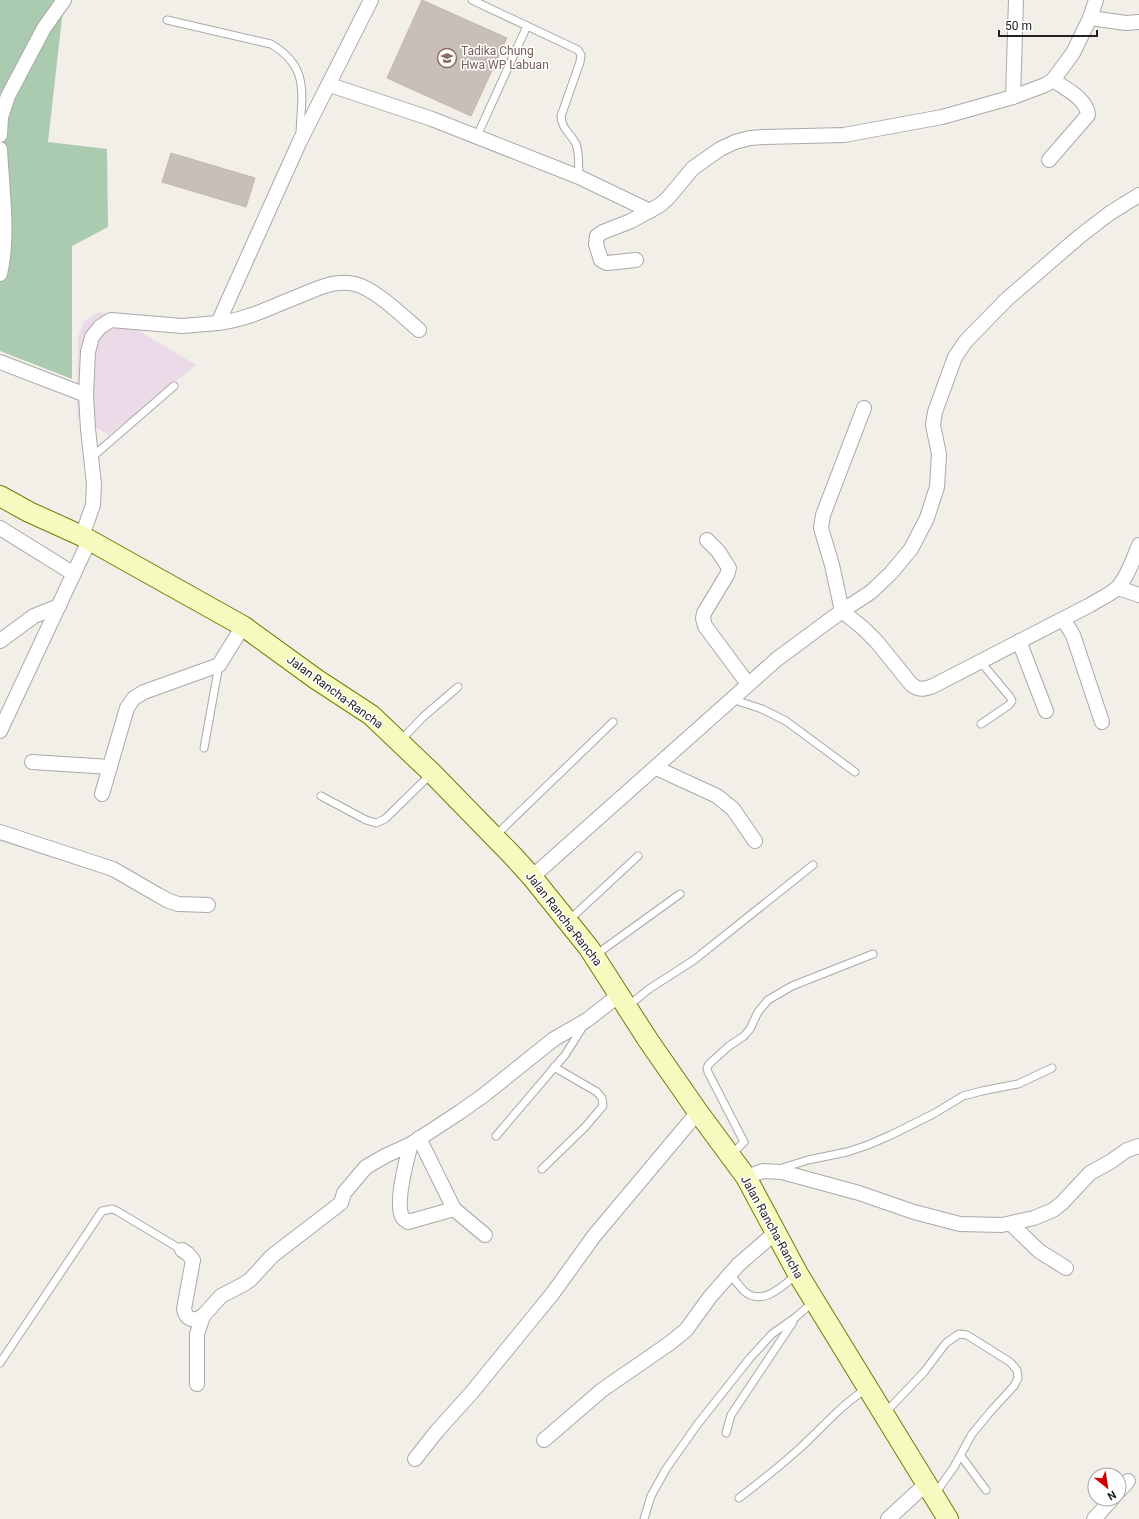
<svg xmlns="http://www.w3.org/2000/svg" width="1139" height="1519" viewBox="0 0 1139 1519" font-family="Roboto,sans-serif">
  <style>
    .industrial { fill: #ebdbe8 }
    .cemetery { fill: #aacbaf }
    .building { fill: #c7bfb8; stroke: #c4b6ab }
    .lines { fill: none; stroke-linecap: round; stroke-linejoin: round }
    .service-casing { stroke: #a9a9a9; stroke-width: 9 }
    .minor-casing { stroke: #a9a9a9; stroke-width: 16 }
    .secondary-casing { stroke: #707d05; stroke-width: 22 }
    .service { stroke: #fff; stroke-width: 7 }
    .minor { stroke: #fff; stroke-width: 14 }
    .secondary { stroke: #f7fabf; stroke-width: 20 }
    .labels { text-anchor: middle; stroke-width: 3; stroke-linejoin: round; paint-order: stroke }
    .education-label { font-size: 12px; fill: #785e54; stroke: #fff; text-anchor: start }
    .street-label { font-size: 12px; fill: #222; stroke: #fff }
  </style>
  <rect width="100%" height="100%" fill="#f2efe9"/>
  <polygon class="industrial" points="99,312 113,315 196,365 109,435 77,417 78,337 84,322"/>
  <polygon class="cemetery" points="0,0 64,0 48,142 107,149 108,227 72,246 72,379 0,351"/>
  <g class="building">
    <polygon points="422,0 507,38 471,116 387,78"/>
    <polygon points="171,153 255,178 246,207 162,182"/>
  </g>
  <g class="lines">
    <defs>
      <g id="service">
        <path d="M472 0 578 50 581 55 580 62 561 116C562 130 570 132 576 144 580 154 578 166 579 177"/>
        <path d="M167 20 271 44C311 68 301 95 300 135"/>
        <polyline points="477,136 527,26"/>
        <polyline points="91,458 174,386"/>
        <polyline points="980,661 1010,697 1012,701 1009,705 981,724"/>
        <polyline points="732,699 762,709 786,721 855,772"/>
        <polyline points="400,741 423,717 458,687"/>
        <polyline points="204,748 219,665"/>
        <polyline points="321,796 366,820 376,823 385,819 431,774"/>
        <polyline points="495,836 613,722"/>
        <polyline points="568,921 638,856"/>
        <polyline points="594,956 680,894"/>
        <polyline points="627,1007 649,989 694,960 813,865"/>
        <polyline points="496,1136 565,1055 584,1025"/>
        <polyline points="731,1155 744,1142 708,1072 707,1068 709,1064 729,1046 744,1036 750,1029 758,1012 768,1000 792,986 873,954"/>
        <polyline points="542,1169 585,1127 603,1106 602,1098 597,1092 554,1067"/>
        <polyline points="779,1169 808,1160 847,1152 868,1145 891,1135 935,1113 963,1096 982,1091 1018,1084 1052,1068"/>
        <path d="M730 1274C735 1280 739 1286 744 1291 762 1307 783 1286 796 1275"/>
        <polyline points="0,1363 102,1211 112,1209 117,1211 182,1250"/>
        <polyline points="885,1413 924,1372 946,1343 959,1334 967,1335 1010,1362 1017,1370 1018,1378 1014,1386 991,1411 972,1434 954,1467 935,1494"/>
        <polyline points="726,1433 731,1415 793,1322"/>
        <polyline points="961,1456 986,1490"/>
        <path d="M739 1498C760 1482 780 1466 799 1449 821 1429 841 1405 866 1389"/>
        <polyline points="644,1519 651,1496 666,1469 697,1425 750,1358 772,1334 796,1317 813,1302"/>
      </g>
      <g id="minor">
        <polyline points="1090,18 1126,23 1139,22"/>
        <polyline points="330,85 432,119 579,177 650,211"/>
        <polyline points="1013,97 1016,0"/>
        <polyline points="0,135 1,117 8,96 44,28 64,0"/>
        <path d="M0 149C2 188 9 237 0 274"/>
        <path d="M1049 160 1088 115C1087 99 1066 89 1053 80"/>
        <polyline points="636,260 607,263 601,260 596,244 597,236 603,232 631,221 660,205 668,198 693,168 720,149 735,142 750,138 764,137 844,135 942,117 1013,97 1045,85 1053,80 1073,53 1090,18 1096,0"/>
        <path d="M218 323C247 320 273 306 299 296 317 289 335 279 355 284 377 290 401 315 419 330"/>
        <polyline points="0,362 86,395"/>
        <polyline points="864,408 823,515 821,528 832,565 842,611 871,592 891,573 911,549 927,518 937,487 939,454 933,425 935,412 955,357 966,341 1007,299 1080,236 1110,213 1139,195"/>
        <polyline points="0,528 74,574"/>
        <polyline points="82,536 93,505 94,484 88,429 86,395 88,352 92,337 100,327 111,320 182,326 218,323 299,143 371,0"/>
        <polyline points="707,540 718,551 729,568 727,575 704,613 703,618 705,626 748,684"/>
        <polyline points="1118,588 1139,595"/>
        <polyline points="1063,619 1073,635 1102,722"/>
        <polyline points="0,641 34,616 59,606"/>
        <polyline points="1019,641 1046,711"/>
        <polyline points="0,731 89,541"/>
        <polyline points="32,762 110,767"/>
        <polyline points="656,768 717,796 733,809 755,841"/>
        <polyline points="102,794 127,708 134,698 144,692 219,665 243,626"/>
        <polyline points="0,832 113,869 158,895 169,901 178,904 208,905"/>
        <path d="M532 877 777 659 842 611 863 628 877 642 911 684C919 691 924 689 933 686L1090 605C1099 599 1110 595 1117 588 1127 579 1134 557 1139 545"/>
        <polyline points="419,1138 454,1209 485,1235"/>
        <path d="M411 1144C407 1158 394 1206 403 1218 403 1219 407 1221 408 1222L454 1209"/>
        <polyline points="746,1177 763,1171 782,1172 859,1193 914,1212 960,1224 1002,1225 1034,1218 1053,1210 1062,1203 1090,1173 1110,1162 1127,1150 1139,1146"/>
        <polyline points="1011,1224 1039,1251 1066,1268"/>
        <path d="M182 1250 188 1254 193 1260 184 1309C186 1320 194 1322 203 1316"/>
        <polyline points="197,1384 197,1334 203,1316 221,1296 244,1284 251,1279 272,1256 341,1203 344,1193 366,1167 385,1156 411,1144 460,1112 484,1095 554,1039 587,1020 619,995"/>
        <polyline points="544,1440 602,1390 670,1343 686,1330 710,1297 738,1265 776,1232"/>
        <polyline points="415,1459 437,1431 473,1391 553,1293 594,1236 698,1112"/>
        <polyline points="1119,1491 1128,1481"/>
        <polyline points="888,1519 926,1484"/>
        <polyline points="1094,1519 1112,1499"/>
      </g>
      <polyline id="secondary" points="0,496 29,512 82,536 243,626 316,679 371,715 432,773 512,855 532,877 589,948 648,1040 698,1112 746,1177 798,1274 948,1519"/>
    </defs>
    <use href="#service" class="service-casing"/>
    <use href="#minor" class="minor-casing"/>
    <use href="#secondary" class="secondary-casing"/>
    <use href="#service" class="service"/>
    <use href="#minor" class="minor"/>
    <use href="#secondary" class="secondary"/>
  </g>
  <defs>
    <symbol id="school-ring" viewBox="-11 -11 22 22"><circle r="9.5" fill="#fff" stroke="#8d6e63" stroke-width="1.5"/><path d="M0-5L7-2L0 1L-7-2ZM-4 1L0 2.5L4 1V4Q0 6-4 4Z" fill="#8d6e63"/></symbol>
  </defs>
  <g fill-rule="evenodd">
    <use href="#school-ring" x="436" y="47" width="22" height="22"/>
  </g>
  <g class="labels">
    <g class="education-label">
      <text x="461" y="55">Tadika Chung<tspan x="461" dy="14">Hwa WP Labuan</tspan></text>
    </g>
    <g class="street-label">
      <text transform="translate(335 692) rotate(36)" y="4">Jalan Rancha-Rancha</text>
      <text transform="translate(564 919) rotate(52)" y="4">Jalan Rancha-Rancha</text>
      <text transform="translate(772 1227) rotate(61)" y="4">Jalan Rancha-Rancha</text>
    </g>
  </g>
  <g transform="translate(1107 1487) rotate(150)"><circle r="19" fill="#ffffff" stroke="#a7a7a7"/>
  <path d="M0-3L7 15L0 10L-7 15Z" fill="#d40000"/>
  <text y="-6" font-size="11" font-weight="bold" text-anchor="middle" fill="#222222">N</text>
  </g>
  <path d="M999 30v6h98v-6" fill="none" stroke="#222222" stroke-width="2"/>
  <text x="1005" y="30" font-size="12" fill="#222222" stroke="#ffffff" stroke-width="3" paint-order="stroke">50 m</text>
</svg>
